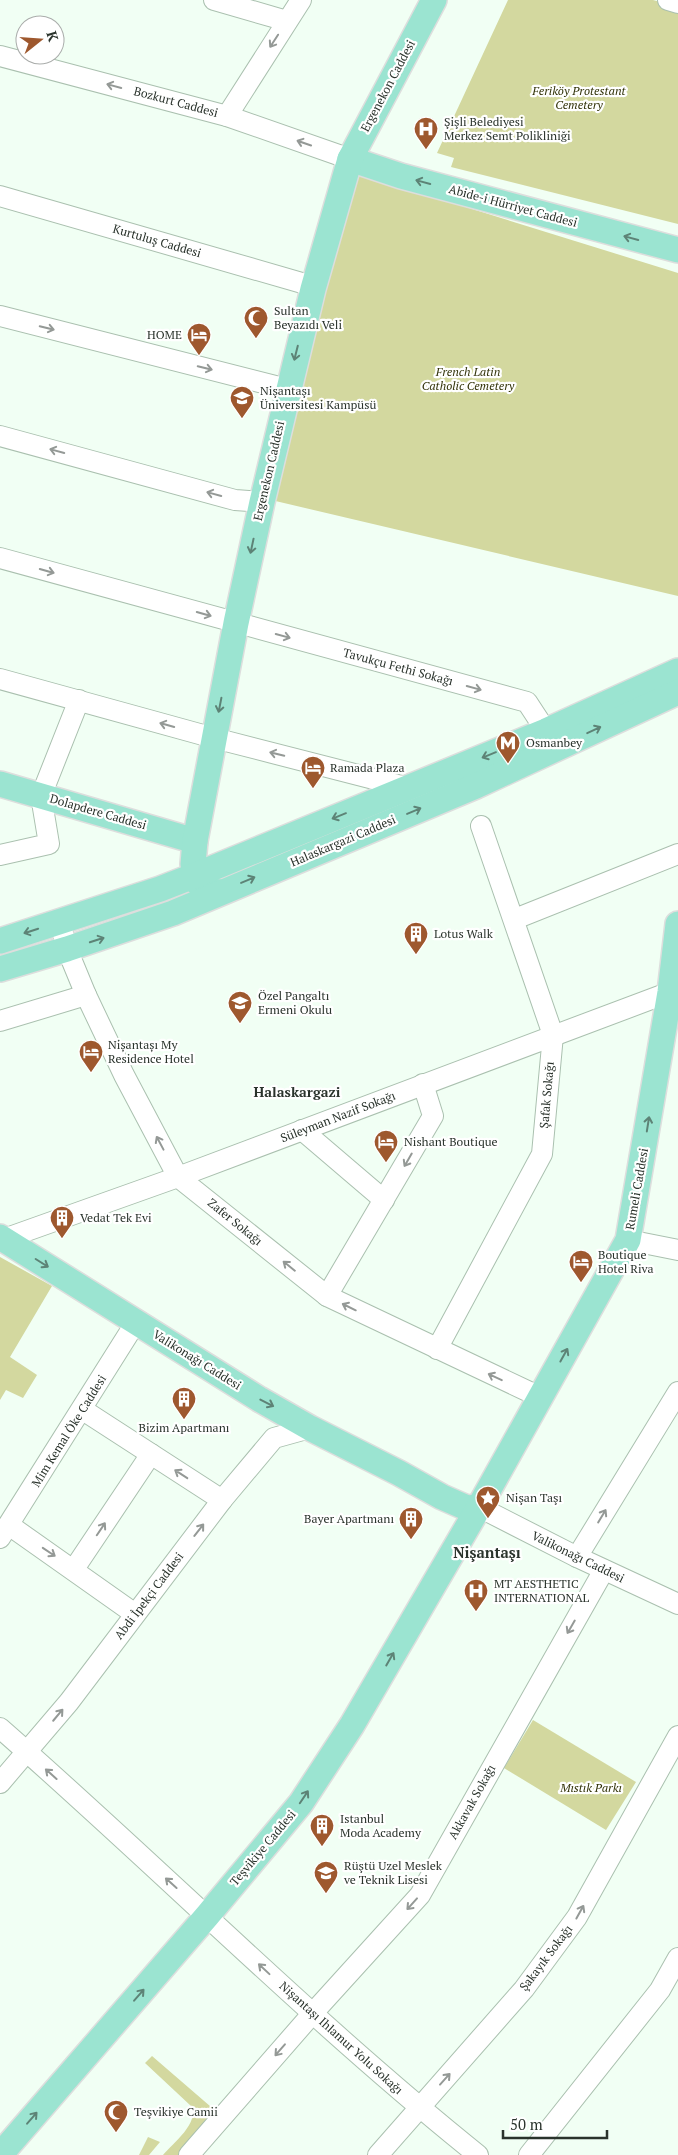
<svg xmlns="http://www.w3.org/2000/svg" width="678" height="2155" viewBox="0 0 678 2155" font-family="'PT Serif',serif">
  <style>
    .green { fill: #d3d89f }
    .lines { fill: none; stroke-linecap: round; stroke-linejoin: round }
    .minor-casing { stroke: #aac0af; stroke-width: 22 }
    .major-casing { stroke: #dddedd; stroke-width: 28 }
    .minor { stroke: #fff; stroke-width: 20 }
    .major { stroke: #9be4d1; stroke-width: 25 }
    .oneway { stroke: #949996 }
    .oneway2 { stroke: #5d8376 }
    .labels { text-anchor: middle; stroke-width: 4.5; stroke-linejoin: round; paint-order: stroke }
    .street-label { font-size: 12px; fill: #2a332c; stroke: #fff }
    .park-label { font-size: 12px; font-style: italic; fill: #33340a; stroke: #fff }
    .poi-label { font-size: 12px; fill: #2a332c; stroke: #fff; text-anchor: start }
    .neighbourhood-label { font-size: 14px; font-weight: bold; fill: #2a332c; stroke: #fff }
    .quarter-label { font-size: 15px; font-weight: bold; fill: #2a332c; stroke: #fff }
  </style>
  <rect width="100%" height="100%" fill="#f1fff4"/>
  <g class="green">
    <polygon points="508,0 653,0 678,7 678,224 451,167 454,158 437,153"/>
    <polygon points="350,171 678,273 678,596 267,499"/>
    <polygon points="0,1257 52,1286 10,1357 37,1375 23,1398 6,1390 0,1400"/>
    <polygon points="533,1720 636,1782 606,1830 504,1768"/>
    <path d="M152 2056 218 2113 180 2155H163C173 2143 200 2123 191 2106L145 2063Z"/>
    <polygon points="148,2137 160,2142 149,2155 139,2155"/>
  </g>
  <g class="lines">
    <defs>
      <g id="minor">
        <polyline points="214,0 287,21"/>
        <polyline points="668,0 678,3"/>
        <polyline points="0,56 227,116 350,159"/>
        <polyline points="227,116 301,0"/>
        <polyline points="0,196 302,283 313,289"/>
        <polyline points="0,316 287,389"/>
        <polyline points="0,436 235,500 262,502"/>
        <polyline points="0,558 527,702 546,731"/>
        <polyline points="0,679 214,738 409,788"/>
        <polyline points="0,855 49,844 41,796 79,700"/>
        <polyline points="515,919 678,854"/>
        <polyline points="60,922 67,949 86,995 124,1075 178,1177 327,1296 540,1397"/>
        <polyline points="0,1021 86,995"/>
        <polyline points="302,1130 384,1200"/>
        <polyline points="4,1239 178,1177 670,992"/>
        <polyline points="628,1240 678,1250"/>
        <polyline points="327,1296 433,1116 423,1084"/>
        <polyline points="437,1349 542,1154 553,1035 481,826"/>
        <polyline points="83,1410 222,1500"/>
        <polyline points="479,1507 577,1557 678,1604"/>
        <polyline points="9,1525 135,1614"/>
        <polyline points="0,1538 136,1322"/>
        <polyline points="577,1557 678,1392"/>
        <polyline points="74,1569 151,1454"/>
        <path d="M0 1728C161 1869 311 2021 478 2155"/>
        <polyline points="0,1783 69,1702 222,1500 274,1438 310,1428"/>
        <polyline points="189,2155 312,2014 420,1895 604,1570"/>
        <polyline points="378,2155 524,1989 577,1917 678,1736"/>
        <polyline points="529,2155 660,1990 678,1958"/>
      </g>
      <g id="major">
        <polyline points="350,159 401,176 678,250"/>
        <polyline points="0,784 195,841"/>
        <polyline points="220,892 211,891 198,883 193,864 195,841 236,623 262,502 313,289 350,159 434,0"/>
        <polyline points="0,941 160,889 196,875 546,731 678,671"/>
        <polyline points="0,969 67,949 173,913 476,786 678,692"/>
        <polyline points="0,1237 259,1399 310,1428 399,1473 442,1497 467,1508 479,1507"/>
        <polyline points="0,2155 207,1916 301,1803 352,1725 479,1507 628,1240 670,992 678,924"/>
      </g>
    </defs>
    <use href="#minor" class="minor-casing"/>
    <use href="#major" class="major-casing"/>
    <use href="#minor" class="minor"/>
    <use href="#major" class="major"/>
  </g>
  <defs><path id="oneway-shaft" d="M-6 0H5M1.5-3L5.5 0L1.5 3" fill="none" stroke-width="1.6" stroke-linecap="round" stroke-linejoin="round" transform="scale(1.25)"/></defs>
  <g class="oneway">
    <use href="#oneway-shaft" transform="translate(274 41) rotate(123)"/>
    <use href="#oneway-shaft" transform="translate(114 86) rotate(-165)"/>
    <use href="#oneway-shaft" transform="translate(304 143) rotate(-161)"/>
    <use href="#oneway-shaft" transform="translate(47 328) rotate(14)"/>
    <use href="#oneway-shaft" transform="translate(205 368) rotate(14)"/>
    <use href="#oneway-shaft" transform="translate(57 451) rotate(-165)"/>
    <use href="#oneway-shaft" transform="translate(214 494) rotate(-165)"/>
    <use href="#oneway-shaft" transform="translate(47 571) rotate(16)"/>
    <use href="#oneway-shaft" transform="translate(204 614) rotate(16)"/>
    <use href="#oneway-shaft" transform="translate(283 636) rotate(15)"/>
    <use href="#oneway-shaft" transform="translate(474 688) rotate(15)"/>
    <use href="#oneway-shaft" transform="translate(167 725) rotate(-164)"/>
    <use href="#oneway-shaft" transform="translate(277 754) rotate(-166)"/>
    <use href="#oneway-shaft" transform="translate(160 1143) rotate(-118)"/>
    <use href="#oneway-shaft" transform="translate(408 1160) rotate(120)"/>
    <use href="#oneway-shaft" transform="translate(289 1266) rotate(-141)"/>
    <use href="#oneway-shaft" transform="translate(349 1307) rotate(-154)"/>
    <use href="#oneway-shaft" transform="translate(495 1377) rotate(-155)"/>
    <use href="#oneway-shaft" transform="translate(181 1474) rotate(-147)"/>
    <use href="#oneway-shaft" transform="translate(602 1516) rotate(-59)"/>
    <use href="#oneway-shaft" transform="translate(101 1529) rotate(-56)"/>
    <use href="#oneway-shaft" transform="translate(199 1530) rotate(-52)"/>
    <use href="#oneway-shaft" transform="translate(49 1552) rotate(34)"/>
    <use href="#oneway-shaft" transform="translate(571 1627) rotate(120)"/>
    <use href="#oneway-shaft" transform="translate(58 1715) rotate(-50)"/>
    <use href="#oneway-shaft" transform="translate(51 1774) rotate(-138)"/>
    <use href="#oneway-shaft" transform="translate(171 1883) rotate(-138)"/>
    <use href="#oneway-shaft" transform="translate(412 1904) rotate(132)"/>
    <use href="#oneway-shaft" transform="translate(580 1912) rotate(-61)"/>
    <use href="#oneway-shaft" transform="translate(264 1969) rotate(-137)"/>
    <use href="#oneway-shaft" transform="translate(280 2050) rotate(131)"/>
    <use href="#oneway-shaft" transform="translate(445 2079) rotate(-48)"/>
  </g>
  <g class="oneway2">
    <use href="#oneway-shaft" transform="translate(423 182) rotate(-165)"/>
    <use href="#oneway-shaft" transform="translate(631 238) rotate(-165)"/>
    <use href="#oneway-shaft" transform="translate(296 353) rotate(104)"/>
    <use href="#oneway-shaft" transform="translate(252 546) rotate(102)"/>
    <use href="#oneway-shaft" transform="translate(220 705) rotate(101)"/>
    <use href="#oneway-shaft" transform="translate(594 730) rotate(-25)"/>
    <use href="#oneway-shaft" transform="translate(489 755) rotate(158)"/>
    <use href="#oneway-shaft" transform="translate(414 811) rotate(-23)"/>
    <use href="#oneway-shaft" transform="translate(339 816) rotate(158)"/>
    <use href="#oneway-shaft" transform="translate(248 880) rotate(-23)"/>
    <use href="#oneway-shaft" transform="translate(31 931) rotate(162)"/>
    <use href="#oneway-shaft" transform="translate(97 940) rotate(-18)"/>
    <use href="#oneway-shaft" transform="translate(648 1124) rotate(-81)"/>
    <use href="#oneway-shaft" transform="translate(42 1263) rotate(32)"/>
    <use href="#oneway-shaft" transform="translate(564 1355) rotate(-61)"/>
    <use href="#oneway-shaft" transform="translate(267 1403) rotate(27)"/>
    <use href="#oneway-shaft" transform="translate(390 1659) rotate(-60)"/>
    <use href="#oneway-shaft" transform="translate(304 1797) rotate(-56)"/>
    <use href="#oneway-shaft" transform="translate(139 1995) rotate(-49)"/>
    <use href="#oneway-shaft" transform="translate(32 2118) rotate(-49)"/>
  </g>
  <defs>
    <symbol id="hospital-pin" viewBox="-11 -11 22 30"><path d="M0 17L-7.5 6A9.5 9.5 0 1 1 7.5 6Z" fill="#9e582e" stroke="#fff"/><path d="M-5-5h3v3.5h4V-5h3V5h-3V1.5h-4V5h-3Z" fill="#fff"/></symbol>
    <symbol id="mosque-pin" viewBox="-11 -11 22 30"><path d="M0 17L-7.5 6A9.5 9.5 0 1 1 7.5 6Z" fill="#9e582e" stroke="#fff"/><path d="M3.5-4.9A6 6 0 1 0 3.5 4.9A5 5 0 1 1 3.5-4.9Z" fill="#fff"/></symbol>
    <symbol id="hotel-pin" viewBox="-11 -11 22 30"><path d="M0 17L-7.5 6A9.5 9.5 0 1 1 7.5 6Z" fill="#9e582e" stroke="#fff"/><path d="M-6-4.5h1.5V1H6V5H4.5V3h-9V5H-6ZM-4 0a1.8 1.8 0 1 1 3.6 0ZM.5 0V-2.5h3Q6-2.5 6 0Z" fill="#fff"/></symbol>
    <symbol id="university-pin" viewBox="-11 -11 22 30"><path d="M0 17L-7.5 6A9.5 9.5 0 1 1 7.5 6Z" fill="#9e582e" stroke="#fff"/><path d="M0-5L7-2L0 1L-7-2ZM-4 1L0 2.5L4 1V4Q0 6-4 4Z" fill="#fff"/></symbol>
    <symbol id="metro-pin" viewBox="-11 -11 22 30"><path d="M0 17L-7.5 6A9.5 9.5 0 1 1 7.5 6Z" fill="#9e582e" stroke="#fff"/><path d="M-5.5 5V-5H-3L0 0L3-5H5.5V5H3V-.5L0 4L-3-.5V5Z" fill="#fff"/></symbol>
    <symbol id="building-pin" viewBox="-11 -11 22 30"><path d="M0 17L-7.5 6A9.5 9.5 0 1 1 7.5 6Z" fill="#9e582e" stroke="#fff"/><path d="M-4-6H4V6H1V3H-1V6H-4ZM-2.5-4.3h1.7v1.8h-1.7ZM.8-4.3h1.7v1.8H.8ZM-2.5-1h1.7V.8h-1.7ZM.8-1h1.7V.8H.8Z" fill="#fff"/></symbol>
    <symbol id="school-pin" viewBox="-11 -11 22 30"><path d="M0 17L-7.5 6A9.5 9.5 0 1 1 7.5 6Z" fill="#9e582e" stroke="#fff"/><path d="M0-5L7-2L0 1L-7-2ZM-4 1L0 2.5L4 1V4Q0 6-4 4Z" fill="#fff"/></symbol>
    <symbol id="sight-pin" viewBox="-11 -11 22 30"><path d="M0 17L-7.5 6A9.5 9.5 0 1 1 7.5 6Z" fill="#9e582e" stroke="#fff"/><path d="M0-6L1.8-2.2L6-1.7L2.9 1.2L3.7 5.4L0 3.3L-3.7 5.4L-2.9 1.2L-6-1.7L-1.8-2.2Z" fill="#fff"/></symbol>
  </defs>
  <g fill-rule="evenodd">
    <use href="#hospital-pin" x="412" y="115" width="28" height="38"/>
    <use href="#mosque-pin" x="242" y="304" width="28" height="38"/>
    <use href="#hotel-pin" x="185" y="321" width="28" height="38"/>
    <use href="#university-pin" x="228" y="384" width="28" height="38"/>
    <use href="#metro-pin" x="494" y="729" width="28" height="38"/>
    <use href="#hotel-pin" x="299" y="754" width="28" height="38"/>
    <use href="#building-pin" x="402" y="920" width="28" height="38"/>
    <use href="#school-pin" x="226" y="989" width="28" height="38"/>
    <use href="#hotel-pin" x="77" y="1038" width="28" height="38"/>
    <use href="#hotel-pin" x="372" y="1128" width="28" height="38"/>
    <use href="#building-pin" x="48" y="1204" width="28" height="38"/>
    <use href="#hotel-pin" x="567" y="1248" width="28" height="38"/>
    <use href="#building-pin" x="170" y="1385" width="28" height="38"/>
    <use href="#sight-pin" x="474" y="1484" width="28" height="38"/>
    <use href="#building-pin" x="397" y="1505" width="28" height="38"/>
    <use href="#hospital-pin" x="462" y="1577" width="28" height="38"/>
    <use href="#building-pin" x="308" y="1812" width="28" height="38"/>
    <use href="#school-pin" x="312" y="1859" width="28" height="38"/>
    <use href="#mosque-pin" x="102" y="2098" width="28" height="38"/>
  </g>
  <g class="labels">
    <g class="street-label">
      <text transform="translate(388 86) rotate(-62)" y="4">Ergenekon Caddesi</text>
      <text transform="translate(176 102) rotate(15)" y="4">Bozkurt Caddesi</text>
      <text transform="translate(513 206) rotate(15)" y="4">Abide-i Hürriyet Caddesi</text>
      <text transform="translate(157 241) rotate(16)" y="4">Kurtuluş Caddesi</text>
      <text transform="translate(269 471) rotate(-77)" y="4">Ergenekon Caddesi</text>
      <text transform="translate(398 667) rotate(15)" y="4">Tavukçu Fethi Sokağı</text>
      <text transform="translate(98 812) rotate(16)" y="4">Dolapdere Caddesi</text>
      <text transform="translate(343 841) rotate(-23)" y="4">Halaskargazi Caddesi</text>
      <text transform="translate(547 1095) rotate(-85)" y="4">Şafak Sokağı</text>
      <text transform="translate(338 1117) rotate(-21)" y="4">Süleyman Nazif Sokağı</text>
      <text transform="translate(637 1189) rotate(-80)" y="4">Rumeli Caddesi</text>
      <text transform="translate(235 1222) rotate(39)" y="4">Zafer Sokağı</text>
      <text transform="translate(197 1360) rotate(32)" y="4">Valikonağı Caddesi</text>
      <text transform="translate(69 1431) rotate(-58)" y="4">Mim Kemal Öke Caddesi</text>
      <text transform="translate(578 1557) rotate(26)" y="4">Valikonağı Caddesi</text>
      <text transform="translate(149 1596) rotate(-53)" y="4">Abdi İpekçi Caddesi</text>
      <text transform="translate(472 1802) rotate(-61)" y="4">Akkavak Sokağı</text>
      <text transform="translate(263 1848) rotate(-50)" y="4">Teşvikiye Caddesi</text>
      <text transform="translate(546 1958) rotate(-53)" y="4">Şakayık Sokağı</text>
      <text transform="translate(341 2038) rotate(42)" y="4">Nişantaşı Ihlamur Yolu Sokağı</text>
    </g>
    <g class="park-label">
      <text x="579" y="95">Feriköy Protestant<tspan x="579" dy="14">Cemetery</tspan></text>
      <text x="468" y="376">French Latin<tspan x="468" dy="14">Catholic Cemetery</tspan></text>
      <text x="591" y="1792">Mıstık Parkı</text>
    </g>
    <g class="poi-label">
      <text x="444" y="126">Şişli Belediyesi<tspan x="444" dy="14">Merkez Semt Polikliniği</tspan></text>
      <text x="274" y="315">Sultan<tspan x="274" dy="14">Beyazıdı Veli</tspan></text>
      <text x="182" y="339" text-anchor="end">HOME</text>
      <text x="260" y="395">Nişantaşı<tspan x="260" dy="14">Üniversitesi Kampüsü</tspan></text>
      <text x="526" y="747">Osmanbey</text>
      <text x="330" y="772">Ramada Plaza</text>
      <text x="434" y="938">Lotus Walk</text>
      <text x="258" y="1000">Özel Pangaltı<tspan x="258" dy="14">Ermeni Okulu</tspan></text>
      <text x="108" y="1049">Nișantașı My<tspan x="108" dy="14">Residence Hotel</tspan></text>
      <text x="404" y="1146">Nishant Boutique</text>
      <text x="80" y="1222">Vedat Tek Evi</text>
      <text x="598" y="1259">Boutique<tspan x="598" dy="14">Hotel Riva</tspan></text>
      <text x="184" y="1432" text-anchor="middle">Bizim Apartmanı</text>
      <text x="506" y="1502">Nişan Taşı</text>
      <text x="394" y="1523" text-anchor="end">Bayer Apartmanı</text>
      <text x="494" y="1588">MT AESTHETIC<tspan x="494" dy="14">INTERNATIONAL</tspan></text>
      <text x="340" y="1823">Istanbul<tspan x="340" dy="14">Moda Academy</tspan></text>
      <text x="344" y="1870">Rüştü Uzel Meslek<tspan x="344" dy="14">ve Teknik Lisesi</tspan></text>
      <text x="134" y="2116">Teşvikiye Camii</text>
    </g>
    <g class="neighbourhood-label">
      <text x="297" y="1097">Halaskargazi</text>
    </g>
    <g class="quarter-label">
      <text x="487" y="1558">Nişantaşı</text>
    </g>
  </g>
  <g transform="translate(40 40) rotate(73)"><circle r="24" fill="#ffffff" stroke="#aaadab"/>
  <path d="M0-4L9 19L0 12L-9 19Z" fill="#9e582e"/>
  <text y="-8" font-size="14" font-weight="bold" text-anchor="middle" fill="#2a332c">K</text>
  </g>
  <path d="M503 2130v8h104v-8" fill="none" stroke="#2a332c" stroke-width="2.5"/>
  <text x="510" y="2130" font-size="15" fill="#2a332c" stroke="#ffffff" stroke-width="4" paint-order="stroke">50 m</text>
</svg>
